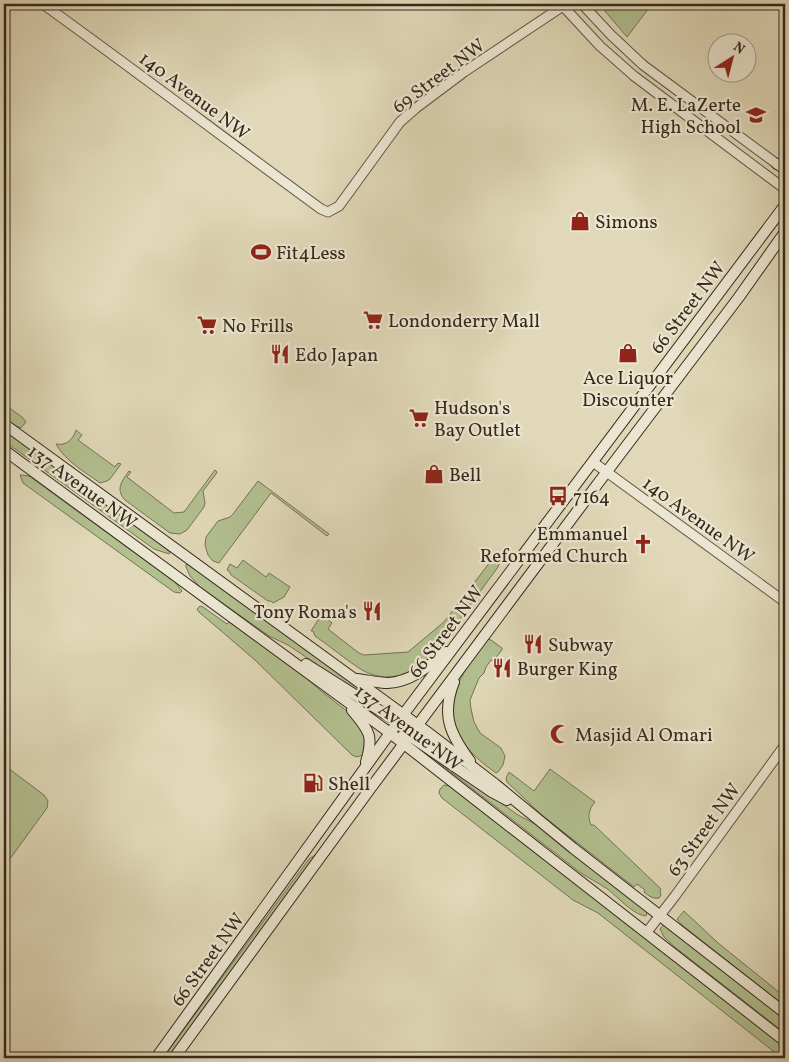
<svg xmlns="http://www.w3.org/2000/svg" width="789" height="1062" viewBox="0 0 789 1062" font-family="Vollkorn,serif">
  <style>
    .green { fill: #b2bf8f; stroke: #747456 }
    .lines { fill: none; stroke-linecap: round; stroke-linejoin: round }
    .tertiary-casing { stroke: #605543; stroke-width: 11 }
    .secondary-casing { stroke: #36291c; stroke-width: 12 }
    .tertiary { stroke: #ebe6d1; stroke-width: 9 }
    .secondary { stroke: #ebe6d1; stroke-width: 10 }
    .labels { text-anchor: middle; stroke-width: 4.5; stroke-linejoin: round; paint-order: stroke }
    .street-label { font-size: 19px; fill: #36291c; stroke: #ebe6d1 }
    .poi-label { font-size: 19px; fill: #36291c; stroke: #ebe6d1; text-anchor: start }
  </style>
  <rect width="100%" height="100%" fill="#e0d8b8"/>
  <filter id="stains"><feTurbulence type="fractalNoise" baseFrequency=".004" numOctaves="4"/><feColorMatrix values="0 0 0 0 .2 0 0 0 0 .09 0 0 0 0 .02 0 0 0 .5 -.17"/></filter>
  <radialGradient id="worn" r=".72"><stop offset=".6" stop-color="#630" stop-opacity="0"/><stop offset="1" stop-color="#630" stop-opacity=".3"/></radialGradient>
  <g class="green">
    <polygon points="599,4 652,4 627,37"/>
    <polygon points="4,404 22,417 26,422 21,428 16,426 4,417"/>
    <polygon points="4,430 160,544 170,552 169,554 154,549 4,441"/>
    <path d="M76 430 82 435 78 440 115 467 118 463 121 464 110 479 107 481 100 483C85 472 65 461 56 444 66 446 73 440 76 430Z"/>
    <path d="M215 470 217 472 216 474 203 491 205 503 204 507 187 530 180 534 170 533 125 500C115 489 122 481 129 471L131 472 127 477 174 513 184 512Z"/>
    <polygon points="20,475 22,475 29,476 175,582 182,591 180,593 174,592 23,483"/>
    <polygon points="258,481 329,534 327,536 271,493 219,563 213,561 208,555 205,545 206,537 218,521 230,517 233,514"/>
    <path d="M497 553 500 562 498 567 442 644C422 668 394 688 362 670 346 660 331 647 315 636L313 631H311L318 620 326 618 332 623 328 629 359 653 364 655 408 652 444 622Z"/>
    <polygon points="243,560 266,577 269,573 290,587 284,597 273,603 271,601 268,601 231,575 229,571 227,570 230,564 237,568"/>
    <polygon points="186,564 189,564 375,700 390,712 389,713 288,645 269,636 200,587 190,576 186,567"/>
    <polygon points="200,606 203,607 227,624 230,621 297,670 321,691 356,718 367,737 365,754 357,757 352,755 255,660 199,612 197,609"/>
    <path d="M487 639 491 640 502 648V650L493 661 491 660 486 667 484 673 479 678 470 700 471 709 474 722 480 733 501 748 505 756 503 765 498 772 496 773C489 768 481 762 475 756 432 714 458 678 487 639Z"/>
    <path d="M419 745 518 815 537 825 646 910 647 913 646 916C633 915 617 896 606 888 598 883 589 878 581 873L438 762Z"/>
    <polygon points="4,765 44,795 48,801 47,808 4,867"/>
    <path d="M550 769 595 802C589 809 587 816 591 825H594L661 889 660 891 661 895 659 898C653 899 649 896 644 892L645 890 637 884 634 887 543 816 507 782 506 778 509 772 534 791Z"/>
    <polygon points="444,785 454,787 785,1046 785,1058 782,1058 598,913 573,900 442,798 439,793 440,789"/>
    <polygon points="315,855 315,856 168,1058 163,1058 309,859"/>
    <polygon points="684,911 718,943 785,997 785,1006 682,925 677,919"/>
    <polygon points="664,924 785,1019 785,1033 676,948 664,937 660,929"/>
  </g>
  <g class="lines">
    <defs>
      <g id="tertiary">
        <path d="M43 4C136 71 228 141 321 209L328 212 339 206 400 122 416 108 464 72 566 4"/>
        <polyline points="561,4 600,46 634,76 785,189"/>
        <polyline points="582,4 611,35 643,65 785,170"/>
        <polyline points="593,462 785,602"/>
        <polyline points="647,932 675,896 785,745"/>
      </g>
      <g id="secondary">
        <polyline points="777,164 785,165"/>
        <polyline points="4,424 426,731 495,784 573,848 785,1013"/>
        <polyline points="4,450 390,733 785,1041"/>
        <polyline points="306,664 398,722 405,723"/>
        <path d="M357 679C367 680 378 683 388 683 411 682 429 666 446 652"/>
        <path d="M454 682C441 715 450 734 470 761"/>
        <path d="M352 710C369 731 374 735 366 762"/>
        <polyline points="403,735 410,736 492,792 507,800"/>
        <polyline points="156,1058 403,715 785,205"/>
        <polyline points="174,1058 370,789 599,482 739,297 785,232"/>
      </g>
    </defs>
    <use href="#tertiary" class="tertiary-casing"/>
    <use href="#secondary" class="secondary-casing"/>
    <use href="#tertiary" class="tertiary"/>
    <use href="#secondary" class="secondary"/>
  </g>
  <defs>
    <symbol id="school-bare" viewBox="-9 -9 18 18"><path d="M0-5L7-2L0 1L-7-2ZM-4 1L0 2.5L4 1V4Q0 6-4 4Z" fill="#8f2418" stroke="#ebe6d1" stroke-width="2.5" paint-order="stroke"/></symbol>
    <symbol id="shop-bare" viewBox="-9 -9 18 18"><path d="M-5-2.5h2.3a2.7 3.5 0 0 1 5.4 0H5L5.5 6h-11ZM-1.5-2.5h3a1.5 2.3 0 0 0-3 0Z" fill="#8f2418" stroke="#ebe6d1" stroke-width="2.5" paint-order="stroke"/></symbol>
    <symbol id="stadium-bare" viewBox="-9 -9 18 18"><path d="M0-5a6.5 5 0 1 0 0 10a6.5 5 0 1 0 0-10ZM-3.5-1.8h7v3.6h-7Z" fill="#8f2418" stroke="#ebe6d1" stroke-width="2.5" paint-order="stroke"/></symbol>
    <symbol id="supermarket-bare" viewBox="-9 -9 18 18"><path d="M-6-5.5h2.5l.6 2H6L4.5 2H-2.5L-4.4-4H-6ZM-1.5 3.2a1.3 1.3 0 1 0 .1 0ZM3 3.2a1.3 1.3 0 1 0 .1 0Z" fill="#8f2418" stroke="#ebe6d1" stroke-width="2.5" paint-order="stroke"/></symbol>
    <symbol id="restaurant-bare" viewBox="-9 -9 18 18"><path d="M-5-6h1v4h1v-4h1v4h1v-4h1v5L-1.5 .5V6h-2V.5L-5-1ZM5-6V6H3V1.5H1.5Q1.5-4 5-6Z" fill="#8f2418" stroke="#ebe6d1" stroke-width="2.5" paint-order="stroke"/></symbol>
    <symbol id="bus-bare" viewBox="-9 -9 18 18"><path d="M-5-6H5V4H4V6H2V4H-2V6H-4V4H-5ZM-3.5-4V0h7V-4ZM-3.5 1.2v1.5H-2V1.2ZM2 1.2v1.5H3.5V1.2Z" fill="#8f2418" stroke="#ebe6d1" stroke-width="2.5" paint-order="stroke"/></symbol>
    <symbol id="church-bare" viewBox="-9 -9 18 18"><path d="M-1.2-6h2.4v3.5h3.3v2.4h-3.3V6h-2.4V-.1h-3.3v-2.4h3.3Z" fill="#8f2418" stroke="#ebe6d1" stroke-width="2.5" paint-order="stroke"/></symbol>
    <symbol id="mosque-bare" viewBox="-9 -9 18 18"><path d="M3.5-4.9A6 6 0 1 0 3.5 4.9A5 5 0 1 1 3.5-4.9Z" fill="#8f2418" stroke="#ebe6d1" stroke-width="2.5" paint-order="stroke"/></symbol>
    <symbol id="fuel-bare" viewBox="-9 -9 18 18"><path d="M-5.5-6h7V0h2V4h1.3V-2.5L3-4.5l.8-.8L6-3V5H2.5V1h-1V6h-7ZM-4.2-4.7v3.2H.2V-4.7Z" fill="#8f2418" stroke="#ebe6d1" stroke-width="2.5" paint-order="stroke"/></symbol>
  </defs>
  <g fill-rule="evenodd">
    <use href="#school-bare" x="742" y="101" width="28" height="28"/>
    <use href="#shop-bare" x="566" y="207" width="28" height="28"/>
    <use href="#stadium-bare" x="247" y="238" width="28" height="28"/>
    <use href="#supermarket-bare" x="359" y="306" width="28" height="28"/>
    <use href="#supermarket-bare" x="193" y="311" width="28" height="28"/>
    <use href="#shop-bare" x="614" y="339" width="28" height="28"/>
    <use href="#restaurant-bare" x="266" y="340" width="28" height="28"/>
    <use href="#supermarket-bare" x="405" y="404" width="28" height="28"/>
    <use href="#shop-bare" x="420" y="460" width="28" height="28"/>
    <use href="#bus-bare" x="544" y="482" width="28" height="28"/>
    <use href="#church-bare" x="629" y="530" width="28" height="28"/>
    <use href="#restaurant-bare" x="358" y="597" width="28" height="28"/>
    <use href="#restaurant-bare" x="519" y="630" width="28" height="28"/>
    <use href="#restaurant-bare" x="488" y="654" width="28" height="28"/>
    <use href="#mosque-bare" x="546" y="720" width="28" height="28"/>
    <use href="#fuel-bare" x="299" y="769" width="28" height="28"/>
  </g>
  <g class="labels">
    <g class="street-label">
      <text transform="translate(438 75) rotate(-37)" y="7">69 Street NW</text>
      <text transform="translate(195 95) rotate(37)" y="7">140 Avenue NW</text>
      <text transform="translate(687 307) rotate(-53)" y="7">66 Street NW</text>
      <text transform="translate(83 486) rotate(36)" y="7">137 Avenue NW</text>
      <text transform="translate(699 519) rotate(36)" y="7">140 Avenue NW</text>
      <text transform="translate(445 631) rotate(-53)" y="7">66 Street NW</text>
      <text transform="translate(409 727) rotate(37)" y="7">137 Avenue NW</text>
      <text transform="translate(703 829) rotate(-54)" y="7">63 Street NW</text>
      <text transform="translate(207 959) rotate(-54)" y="7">66 Street NW</text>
    </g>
    <g class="poi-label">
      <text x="741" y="111" text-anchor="end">M. E. LaZerte<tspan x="741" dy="22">High School</tspan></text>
      <text x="595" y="228">Simons</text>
      <text x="276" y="259">Fit4Less</text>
      <text x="388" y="327">Londonderry Mall</text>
      <text x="222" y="332">No Frills</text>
      <text x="295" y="361">Edo Japan</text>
      <text x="628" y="384" text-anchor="middle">Ace Liquor<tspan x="628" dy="22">Discounter</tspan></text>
      <text x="434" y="414">Hudson's<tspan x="434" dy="22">Bay Outlet</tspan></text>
      <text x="449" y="481">Bell</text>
      <text x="573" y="503">7164</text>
      <text x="628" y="540" text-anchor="end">Emmanuel<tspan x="628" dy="22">Reformed Church</tspan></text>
      <text x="357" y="618" text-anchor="end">Tony Roma's</text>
      <text x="548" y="651">Subway</text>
      <text x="517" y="675">Burger King</text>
      <text x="575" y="741">Masjid Al Omari</text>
      <text x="328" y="790">Shell</text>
    </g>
  </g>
  <rect width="789" height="1062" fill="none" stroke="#e0d8b8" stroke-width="20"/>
  <rect x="5" y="5" width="779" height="1052" fill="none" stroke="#36291c" stroke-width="2.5"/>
  <rect x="10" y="10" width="769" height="1042" fill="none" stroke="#36291c"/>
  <g transform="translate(732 58) rotate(36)"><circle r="24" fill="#ebe6d1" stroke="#a39a89"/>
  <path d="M0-4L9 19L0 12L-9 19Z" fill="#8f2418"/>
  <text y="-8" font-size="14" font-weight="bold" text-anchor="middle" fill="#36291c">N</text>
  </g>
  <rect width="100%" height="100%" filter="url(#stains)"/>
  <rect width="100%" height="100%" fill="url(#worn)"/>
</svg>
